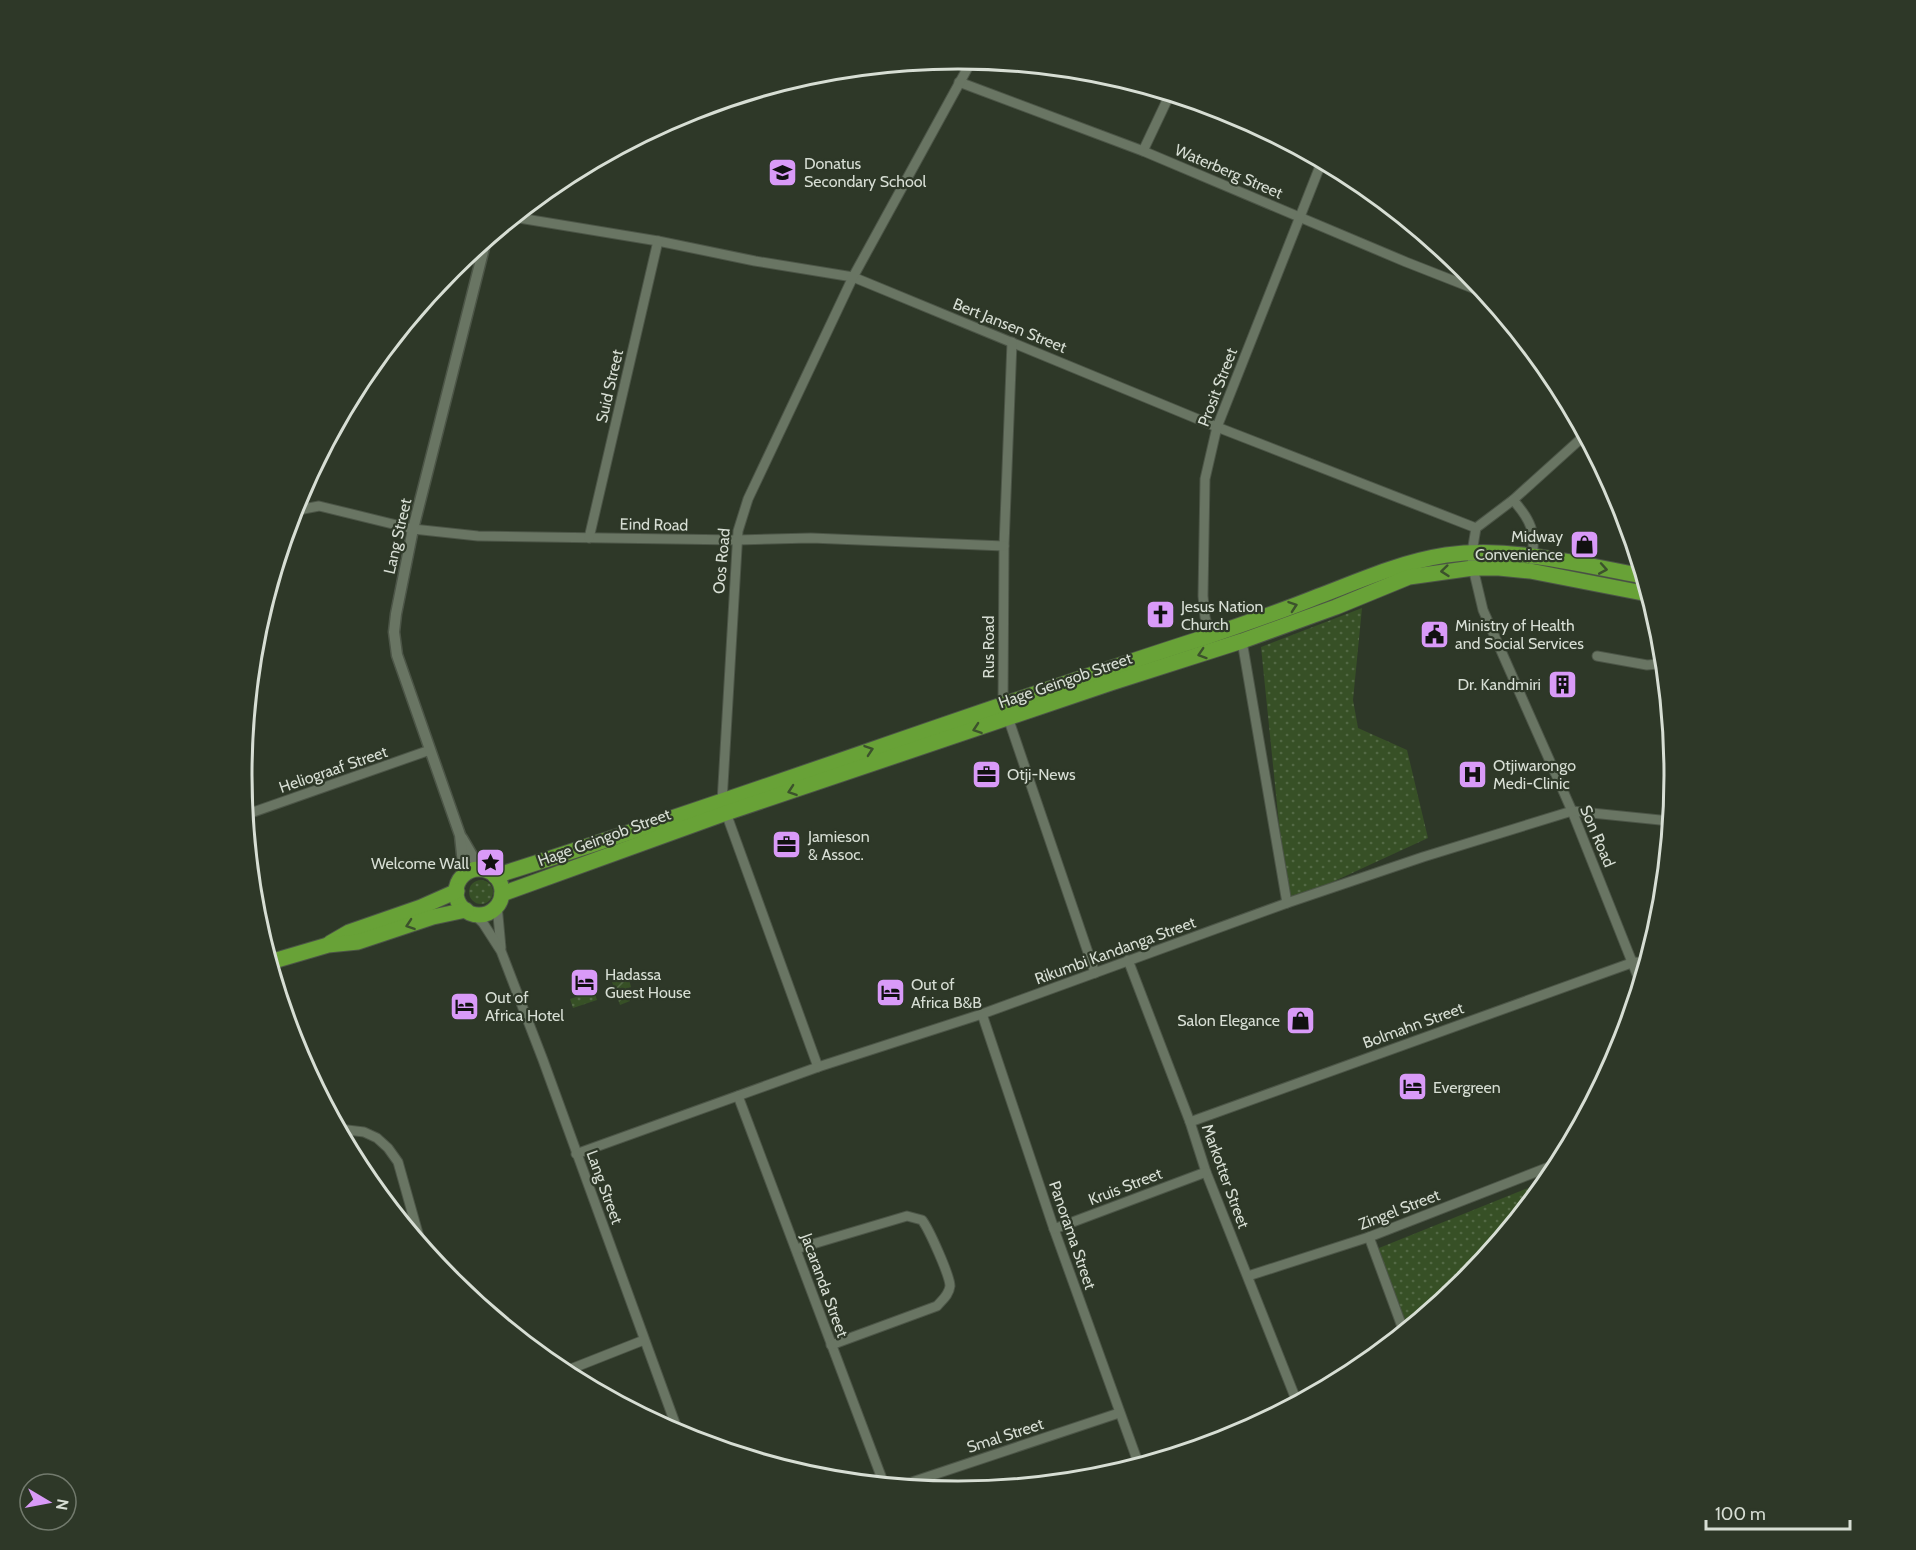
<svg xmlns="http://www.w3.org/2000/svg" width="1916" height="1550" viewBox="0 0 1916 1550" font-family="Cabin,sans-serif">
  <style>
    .grass { fill: url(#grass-dots) }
    .garden { fill: url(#garden-furrows) }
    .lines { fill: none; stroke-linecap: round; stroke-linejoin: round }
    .minor-casing { stroke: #4c5547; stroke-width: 11 }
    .tertiary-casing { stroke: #4c5547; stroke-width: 13 }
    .trunk-casing { stroke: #4c5547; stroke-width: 17 }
    .minor { stroke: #697563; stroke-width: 9 }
    .tertiary { stroke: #697563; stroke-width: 10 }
    .trunk { stroke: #68a237; stroke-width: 15 }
    .oneway { stroke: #3c522c }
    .labels { text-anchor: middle; stroke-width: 4.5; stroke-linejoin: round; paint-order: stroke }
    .poi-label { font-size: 16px; fill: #d7ded4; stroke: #2e3828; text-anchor: start }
    .street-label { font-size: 16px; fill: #d7ded4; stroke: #2e3828 }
    .rim { fill: none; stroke: #d7ded4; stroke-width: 3 }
  </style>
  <defs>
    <pattern id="grass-dots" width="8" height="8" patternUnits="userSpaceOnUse" patternTransform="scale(1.5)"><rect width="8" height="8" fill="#375026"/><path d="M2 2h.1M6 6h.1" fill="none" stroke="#536945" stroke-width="1.8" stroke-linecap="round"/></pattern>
    <pattern id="garden-furrows" width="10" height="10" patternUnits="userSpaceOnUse" patternTransform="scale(1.5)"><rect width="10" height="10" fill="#375026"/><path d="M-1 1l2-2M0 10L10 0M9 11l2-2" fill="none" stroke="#536945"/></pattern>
  </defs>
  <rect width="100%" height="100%" fill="#2e3828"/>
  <g class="grass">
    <polygon points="1362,608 1353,700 1358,728 1407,750 1428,838 1287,903 1261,647"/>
    <circle cx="481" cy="892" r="12"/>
    <polygon points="594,991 597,1000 573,1008 570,999"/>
    <polygon points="1548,1180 1464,1282 1404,1332 1374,1250"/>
  </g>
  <polygon class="garden" points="628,976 631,987 626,989 630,1001 620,1005 612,982"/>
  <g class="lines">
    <defs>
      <g id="minor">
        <polyline points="959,82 1143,151 1406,262 1485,293"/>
        <polyline points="1143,151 1170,94"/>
        <polyline points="513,217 658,241 755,261 853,277 1217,427 1476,528"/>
        <polyline points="1012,342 1004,546 1003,703 1095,973"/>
        <polyline points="1585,435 1513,500 1476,528 1472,552 1473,568 1483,610 1572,811 1640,982"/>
        <path d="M1513 500C1531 520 1536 532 1532 560"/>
        <polyline points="293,511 319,506 413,529 478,536 737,540 811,538 1004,546"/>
        <polyline points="589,538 658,241"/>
        <polyline points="1210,635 1205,617 1203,596 1205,479 1217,427 1322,161"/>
        <polyline points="1242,641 1287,903"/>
        <polyline points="1597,656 1647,665 1658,664 1663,657"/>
        <polyline points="252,667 255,666"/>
        <polyline points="245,815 430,750"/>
        <polyline points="497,905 501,948"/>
        <polyline points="473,913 483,923 501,951 543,1060 679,1434"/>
        <polyline points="1128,960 1190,1122 1206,1172 1297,1402"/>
        <polyline points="982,1014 1054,1229 1139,1465"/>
        <polyline points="818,1067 722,802 738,531 748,499 853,277 972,60"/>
        <polyline points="738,1096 884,1484"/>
        <polyline points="1190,1122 1634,962 1646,963"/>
        <polyline points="339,1129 364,1132 377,1138 388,1148 398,1162 421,1244"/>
        <polyline points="576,1154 818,1067 982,1014 1287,903 1423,857 1572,811 1670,821"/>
        <polyline points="1054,1229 1206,1172"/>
        <polyline points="1369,1237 1404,1332"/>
        <path d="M796 1249 907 1216 922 1220C929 1229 950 1276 950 1286 949 1295 942 1300 937 1306L831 1345"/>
        <polyline points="1248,1276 1369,1237 1559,1163"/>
        <polyline points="563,1372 644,1340"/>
        <polyline points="900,1486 1119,1413"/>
      </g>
      <g id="tertiary">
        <polyline points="462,838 480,869"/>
        <polyline points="464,874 460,835 397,655 394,632 396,614 413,529 486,240"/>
      </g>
      <g id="trunk">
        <circle cx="479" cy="892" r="23"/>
        <path d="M495 876C734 801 968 713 1206 637 1244 624 1282 611 1319 596 1361 580 1401 562 1446 555 1512 546 1577 564 1643 576"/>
        <polyline points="502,894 726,813 1111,683 1242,641 1336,607 1409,577 1473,568 1499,568 1530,571 1648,594"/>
        <polyline points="330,943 349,932 421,907 457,891"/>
        <polyline points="270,962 328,945 358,942 433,917 466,910"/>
      </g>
    </defs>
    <use href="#minor" class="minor-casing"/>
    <use href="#tertiary" class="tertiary-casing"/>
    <use href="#trunk" class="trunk-casing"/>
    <use href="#minor" class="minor"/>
    <use href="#tertiary" class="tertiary"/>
    <use href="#trunk" class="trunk"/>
  </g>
  <defs><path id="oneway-chevron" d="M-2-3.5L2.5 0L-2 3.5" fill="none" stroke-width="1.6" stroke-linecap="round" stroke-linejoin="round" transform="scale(1.5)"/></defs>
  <g class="oneway">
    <use href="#oneway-chevron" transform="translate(1603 569) rotate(10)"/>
    <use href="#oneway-chevron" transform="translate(1445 571) rotate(174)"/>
    <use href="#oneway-chevron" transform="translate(1293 606) rotate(-19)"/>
    <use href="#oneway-chevron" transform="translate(1202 654) rotate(162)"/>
    <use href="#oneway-chevron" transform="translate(977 729) rotate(161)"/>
    <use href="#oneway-chevron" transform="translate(869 750) rotate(-19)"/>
    <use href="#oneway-chevron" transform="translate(792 791) rotate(161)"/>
    <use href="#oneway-chevron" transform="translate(410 925) rotate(161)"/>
  </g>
  <defs>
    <symbol id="school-square" viewBox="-11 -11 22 22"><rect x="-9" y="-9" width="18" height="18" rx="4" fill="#d99af8" stroke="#2e3828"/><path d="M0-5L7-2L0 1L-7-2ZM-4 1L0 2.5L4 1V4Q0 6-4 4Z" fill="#111"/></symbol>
    <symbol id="shop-square" viewBox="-11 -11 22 22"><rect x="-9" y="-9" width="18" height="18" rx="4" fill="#d99af8" stroke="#2e3828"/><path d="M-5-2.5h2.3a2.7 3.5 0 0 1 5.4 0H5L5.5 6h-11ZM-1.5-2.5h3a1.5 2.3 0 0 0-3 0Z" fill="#111"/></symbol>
    <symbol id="church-square" viewBox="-11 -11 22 22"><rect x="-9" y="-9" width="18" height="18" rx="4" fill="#d99af8" stroke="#2e3828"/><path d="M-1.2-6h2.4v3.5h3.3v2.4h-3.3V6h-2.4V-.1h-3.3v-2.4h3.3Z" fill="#111"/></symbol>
    <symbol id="civic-square" viewBox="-11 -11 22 22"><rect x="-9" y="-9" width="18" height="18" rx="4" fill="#d99af8" stroke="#2e3828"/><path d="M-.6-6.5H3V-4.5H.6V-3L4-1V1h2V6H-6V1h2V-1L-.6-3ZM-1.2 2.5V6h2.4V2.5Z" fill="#111"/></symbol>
    <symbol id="building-square" viewBox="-11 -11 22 22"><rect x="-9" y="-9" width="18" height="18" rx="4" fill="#d99af8" stroke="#2e3828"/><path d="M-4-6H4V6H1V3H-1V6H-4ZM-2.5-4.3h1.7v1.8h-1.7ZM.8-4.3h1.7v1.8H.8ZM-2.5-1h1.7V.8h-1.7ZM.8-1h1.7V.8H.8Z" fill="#111"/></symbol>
    <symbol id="office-square" viewBox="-11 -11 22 22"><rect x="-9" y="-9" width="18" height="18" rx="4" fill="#d99af8" stroke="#2e3828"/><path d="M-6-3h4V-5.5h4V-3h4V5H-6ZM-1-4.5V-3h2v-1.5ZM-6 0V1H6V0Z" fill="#111"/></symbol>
    <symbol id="hospital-square" viewBox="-11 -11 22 22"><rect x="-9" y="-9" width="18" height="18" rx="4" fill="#d99af8" stroke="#2e3828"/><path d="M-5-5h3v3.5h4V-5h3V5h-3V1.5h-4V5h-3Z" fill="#111"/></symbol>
    <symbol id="sight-square" viewBox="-11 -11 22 22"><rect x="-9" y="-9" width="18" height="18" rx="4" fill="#d99af8" stroke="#2e3828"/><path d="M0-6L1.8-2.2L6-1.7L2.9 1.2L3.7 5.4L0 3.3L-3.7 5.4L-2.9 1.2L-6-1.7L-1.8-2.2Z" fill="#111"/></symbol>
    <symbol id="hotel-square" viewBox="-11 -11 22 22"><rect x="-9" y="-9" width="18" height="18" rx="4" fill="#d99af8" stroke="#2e3828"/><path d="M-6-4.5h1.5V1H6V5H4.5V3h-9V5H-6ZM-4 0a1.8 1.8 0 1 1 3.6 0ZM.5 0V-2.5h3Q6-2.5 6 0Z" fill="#111"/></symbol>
  </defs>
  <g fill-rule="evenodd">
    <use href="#school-square" x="766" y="156" width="33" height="33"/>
    <use href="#shop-square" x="1568" y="528" width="33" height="33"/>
    <use href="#church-square" x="1144" y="598" width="33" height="33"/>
    <use href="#civic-square" x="1418" y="618" width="33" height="33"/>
    <use href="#building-square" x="1546" y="668" width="33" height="33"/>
    <use href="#office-square" x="970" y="758" width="33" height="33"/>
    <use href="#hospital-square" x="1456" y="758" width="33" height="33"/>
    <use href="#office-square" x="770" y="828" width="33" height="33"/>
    <use href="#sight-square" x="474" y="846" width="33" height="33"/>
    <use href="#hotel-square" x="568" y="966" width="33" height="33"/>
    <use href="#hotel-square" x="874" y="976" width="33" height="33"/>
    <use href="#hotel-square" x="448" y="990" width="33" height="33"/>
    <use href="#shop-square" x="1284" y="1004" width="33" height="33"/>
    <use href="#hotel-square" x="1396" y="1070" width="33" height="33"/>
  </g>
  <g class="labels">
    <g class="poi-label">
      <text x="804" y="169">Donatus<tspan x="804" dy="18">Secondary School</tspan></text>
      <text x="1563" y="542" text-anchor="end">Midway<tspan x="1563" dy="18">Convenience</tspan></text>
      <text x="1181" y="612">Jesus Nation<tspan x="1181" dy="18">Church</tspan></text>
      <text x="1455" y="631">Ministry of Health<tspan x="1455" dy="18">and Social Services</tspan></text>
      <text x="1541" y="690" text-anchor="end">Dr. Kandmiri</text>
      <text x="1493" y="771">Otjiwarongo<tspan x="1493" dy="18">Medi-Clinic</tspan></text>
      <text x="1007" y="780">Otji-News</text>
      <text x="808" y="842">Jamieson<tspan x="808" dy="18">&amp; Assoc.</tspan></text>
      <text x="469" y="869" text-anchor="end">Welcome Wall</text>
      <text x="605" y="980">Hadassa<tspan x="605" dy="18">Guest House</tspan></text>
      <text x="911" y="990">Out of<tspan x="911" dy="18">Africa B&amp;B</tspan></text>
      <text x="485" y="1003">Out of<tspan x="485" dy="18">Africa Hotel</tspan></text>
      <text x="1280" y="1026" text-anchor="end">Salon Elegance</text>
      <text x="1433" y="1093">Evergreen</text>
    </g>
    <g class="street-label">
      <text transform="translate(1229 171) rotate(23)" y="6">Waterberg Street</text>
      <text transform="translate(1010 325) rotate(22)" y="6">Bert Jansen Street</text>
      <text transform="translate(609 386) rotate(-77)" y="6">Suid Street</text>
      <text transform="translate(1217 387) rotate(-69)" y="6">Prosit Street</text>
      <text transform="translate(654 524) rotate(1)" y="6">Eind Road</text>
      <text transform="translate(397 536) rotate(-77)" y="6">Lang Street</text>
      <text transform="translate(721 561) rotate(-85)" y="6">Oos Road</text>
      <text transform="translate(988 647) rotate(-90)" y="6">Rus Road</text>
      <text transform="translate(1065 680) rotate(-19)" y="6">Hage Geingob Street</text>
      <text transform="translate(333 769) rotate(-19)" y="6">Heliograaf Street</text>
      <text transform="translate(1598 836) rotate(67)" y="6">Son Road</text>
      <text transform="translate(604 837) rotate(-20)" y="6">Hage Geingob Street</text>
      <text transform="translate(1115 950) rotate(-20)" y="6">Rikumbi Kandanga Street</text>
      <text transform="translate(1413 1025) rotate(-20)" y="6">Bolmahn Street</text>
      <text transform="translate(1226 1176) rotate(70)" y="6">Markotter Street</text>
      <text transform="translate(1125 1186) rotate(-21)" y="6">Kruis Street</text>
      <text transform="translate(605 1187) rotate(70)" y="6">Lang Street</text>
      <text transform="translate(1399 1209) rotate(-21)" y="6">Zingel Street</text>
      <text transform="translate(1073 1235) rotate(71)" y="6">Panorama Street</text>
      <text transform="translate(825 1285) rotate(70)" y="6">Jacaranda Street</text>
      <text transform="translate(1005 1435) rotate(-18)" y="6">Smal Street</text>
    </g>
  </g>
  <path d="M0 0H1916V1550H0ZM252 775a706 706 0 1 1 1412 0a706 706 0 1 1-1412 0Z" fill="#2e3828" fill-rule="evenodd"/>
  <path class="rim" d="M252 775a706 706 0 1 1 1412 0a706 706 0 1 1-1412 0Z"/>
  <g transform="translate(48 1502) rotate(100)"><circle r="28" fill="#2e3828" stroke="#727a6d" stroke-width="1.5"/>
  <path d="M0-4.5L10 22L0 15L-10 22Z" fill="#d99af8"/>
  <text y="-9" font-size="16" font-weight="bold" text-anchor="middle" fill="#d7ded4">N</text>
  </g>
  <path d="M1706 1520v9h144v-9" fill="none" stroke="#d7ded4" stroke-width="3"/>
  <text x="1715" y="1520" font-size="18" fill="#d7ded4" stroke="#2e3828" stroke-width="4.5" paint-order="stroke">100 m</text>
</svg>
